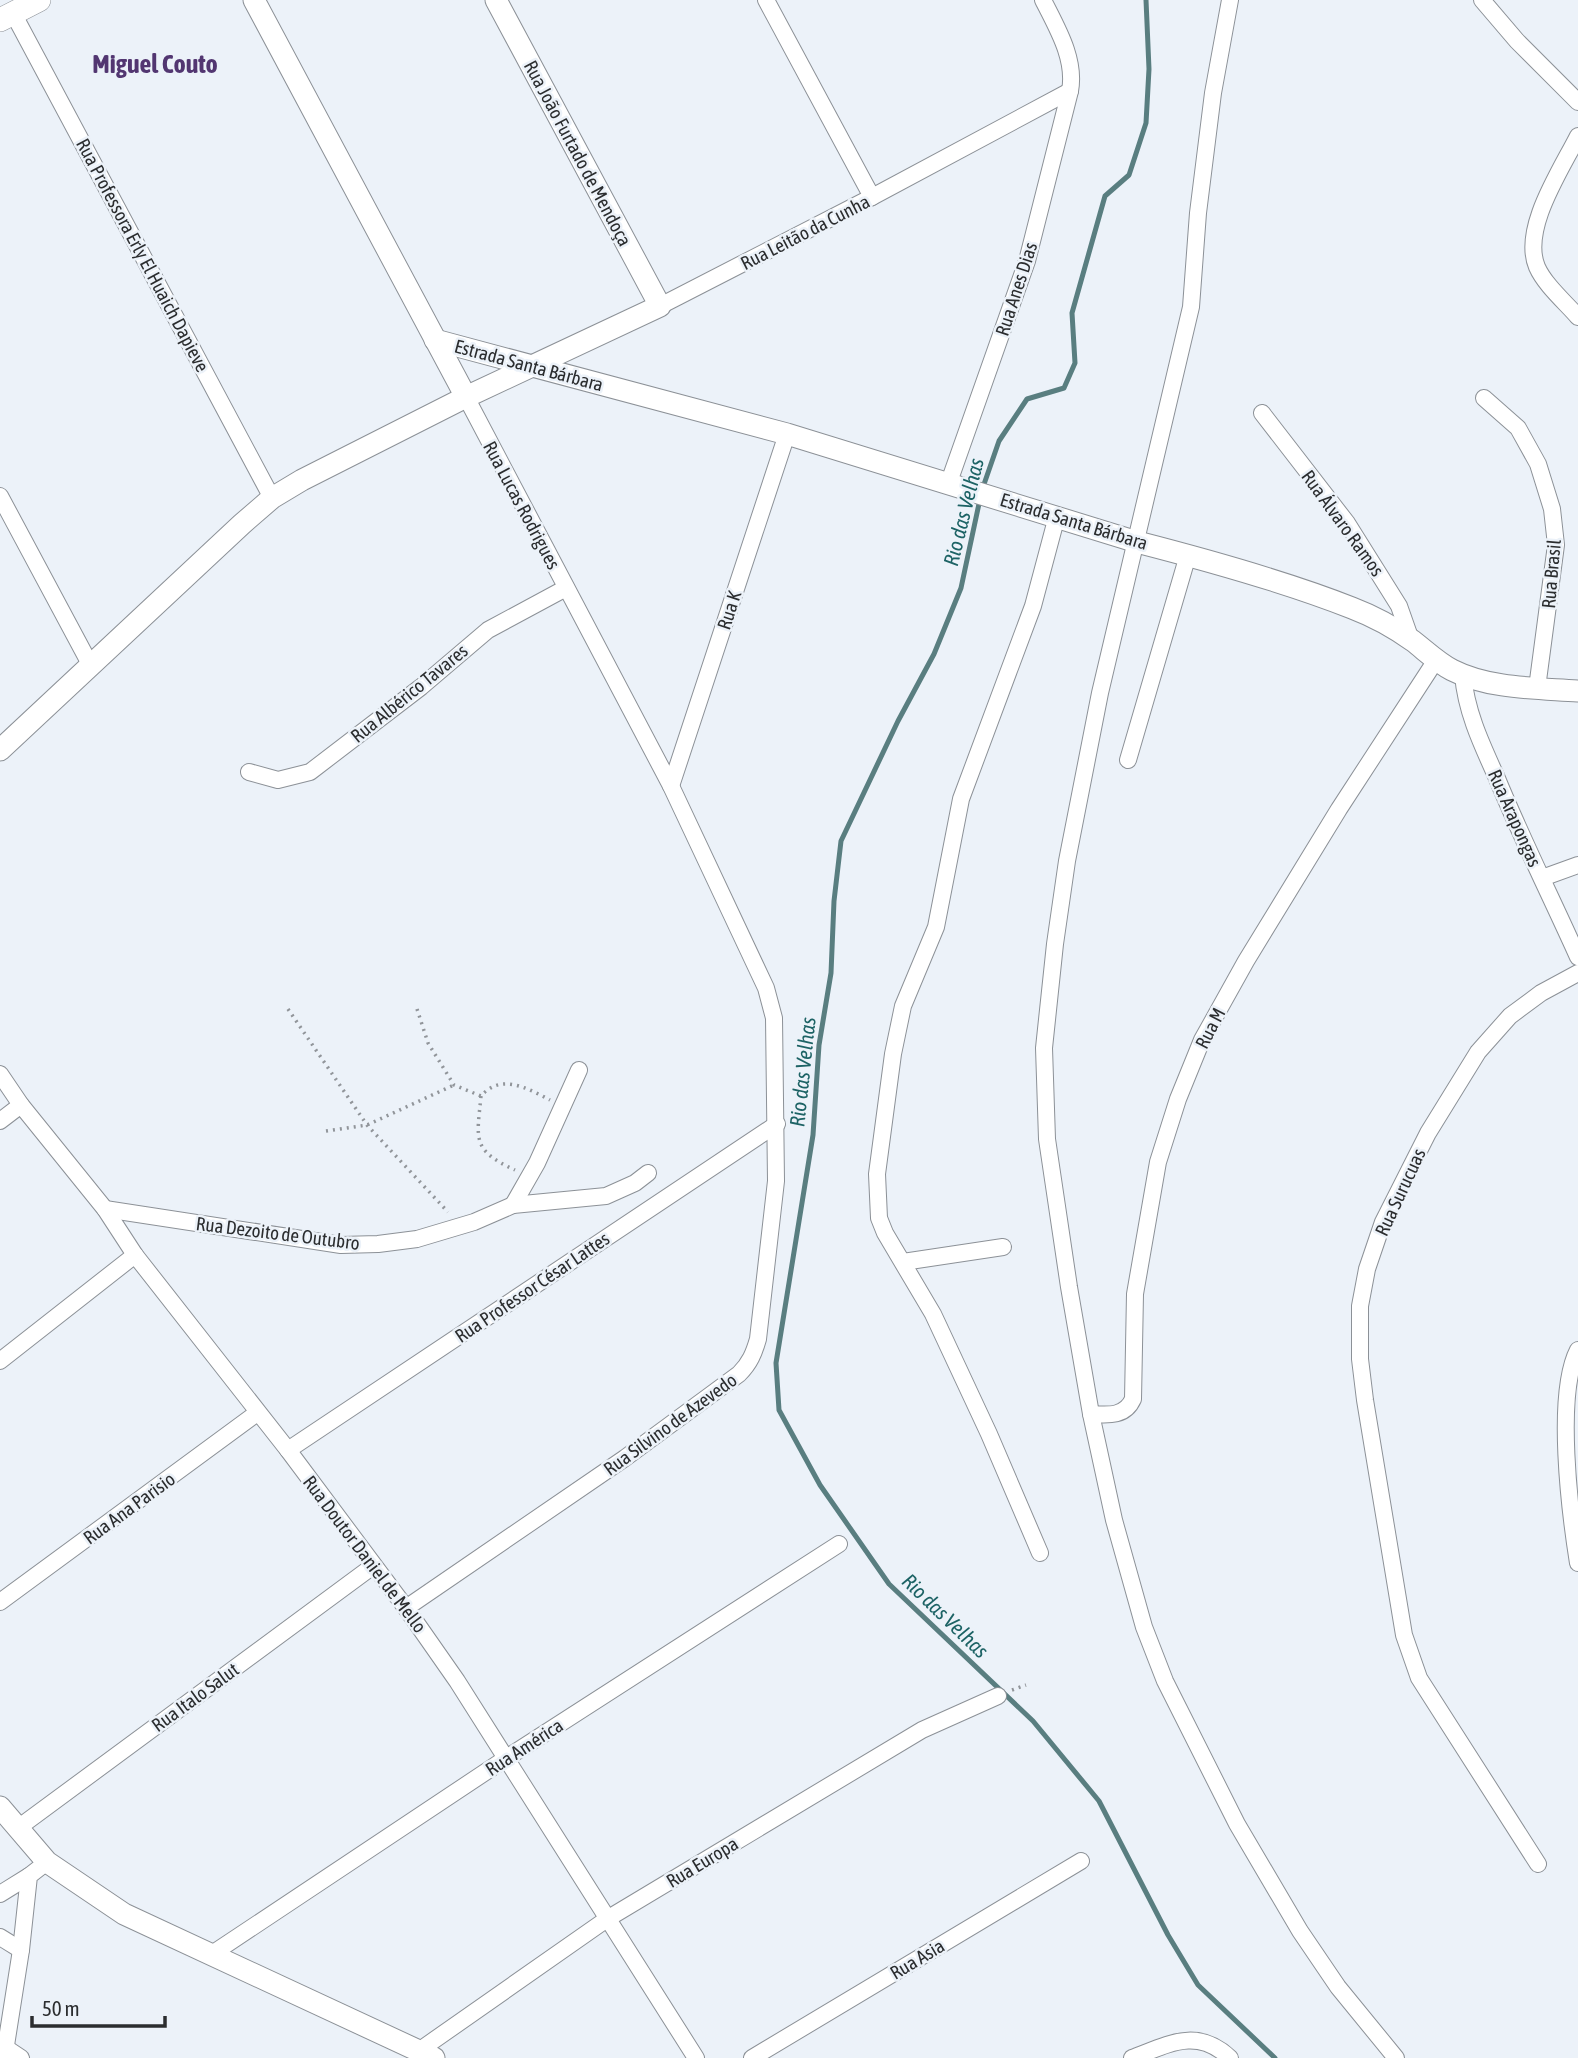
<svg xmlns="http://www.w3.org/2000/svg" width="1578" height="2058" viewBox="0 0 1578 2058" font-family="'Asap Condensed',sans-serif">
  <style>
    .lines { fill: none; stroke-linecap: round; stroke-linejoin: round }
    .stream { stroke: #597e80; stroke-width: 5 }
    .minor-casing { stroke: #8c9197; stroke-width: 18 }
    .tertiary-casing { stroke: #8c9197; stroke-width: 23 }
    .secondary-casing { stroke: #8c9197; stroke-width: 24 }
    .path { stroke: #91959a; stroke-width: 3.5; stroke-dasharray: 2 5; stroke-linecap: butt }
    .minor { stroke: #fff; stroke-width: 16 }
    .tertiary { stroke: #fff; stroke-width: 21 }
    .secondary { stroke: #fff; stroke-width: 23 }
    .labels { text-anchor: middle; stroke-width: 5; stroke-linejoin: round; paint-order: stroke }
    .street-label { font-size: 19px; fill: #2b2d2f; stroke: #ecf2f9 }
    .water-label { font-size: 21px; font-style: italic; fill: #1d6365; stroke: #ecf2f9 }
    .district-label { font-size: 26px; font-weight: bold; fill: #523671; stroke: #ecf2f9 }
  </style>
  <rect width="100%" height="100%" fill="#ecf2f9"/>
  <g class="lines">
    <g class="stream">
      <polyline points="982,490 999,441 1027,399 1064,388 1075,363 1072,313 1105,196 1129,175 1146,123 1149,69 1146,0"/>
      <polyline points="980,499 961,588 934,654 898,721 841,841 834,901 831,973 819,1045 813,1135 776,1363 779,1410 820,1485 889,1584 1033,1721 1099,1801 1168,1935 1198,1985 1275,2058"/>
    </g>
    <defs>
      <g id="minor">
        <polyline points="766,0 872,197"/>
        <polyline points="1230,0 1213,93 1198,213 1191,307 1100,693 1067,861 1055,944 1044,1048 1047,1139 1069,1287 1091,1414 1114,1520 1144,1627 1165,1681 1237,1824 1300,1931 1338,1987 1396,2058"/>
        <polyline points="1482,0 1517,41 1578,102"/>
        <polyline points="13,13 272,498"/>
        <path d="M1578 136C1561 170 1521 229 1537 267 1545 285 1565 302 1578 317"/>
        <polyline points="660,306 872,197 1070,91"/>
        <polyline points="1484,398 1518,428 1538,464 1552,509 1556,545 1537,688"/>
        <polyline points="1262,413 1347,523 1399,606 1411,640"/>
        <path d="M949 482 1027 261 1070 91C1076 59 1057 28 1043 0"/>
        <polyline points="0,496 91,666"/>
        <path d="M1463 675C1466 711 1481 743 1496 776 1521 837 1551 897 1578 957"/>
        <polyline points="1128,760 1188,555"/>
        <polyline points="249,772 278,780 310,772 421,687 488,630 566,588"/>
        <polyline points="671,786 787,434"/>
        <polyline points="1542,878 1578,865"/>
        <polyline points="0,1074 21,1105 105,1209 135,1255 288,1450 406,1608 457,1681 696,2058"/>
        <polyline points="0,1121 21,1105"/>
        <polyline points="513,1205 537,1163 579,1070"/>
        <polyline points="105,1209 341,1245 378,1244 417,1239 474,1222 513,1205 606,1196 635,1183 648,1173"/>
        <polyline points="903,1262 1003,1247"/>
        <path d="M1578 1350C1555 1394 1570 1513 1578 1563"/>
        <polyline points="0,1361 135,1255"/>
        <path d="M1091 1414C1108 1415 1125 1417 1133 1399L1135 1294 1158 1162 1178 1099 1202 1040 1246 961 1339 809 1436 660"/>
        <polyline points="288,1450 777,1124"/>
        <polyline points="1040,1553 989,1434 933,1314 885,1233 879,1218 877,1174 893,1054 903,1006 936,927 961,799 1033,606 1057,516"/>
        <polyline points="0,1602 257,1413"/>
        <path d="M406 1608 625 1458 739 1374C750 1363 754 1353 758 1339L776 1181 774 1018 766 988 671 786 466 397"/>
        <polyline points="18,1828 373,1566"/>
        <polyline points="1538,1864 1419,1678 1404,1635 1365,1400 1360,1359 1360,1306 1367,1269 1383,1222 1428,1133 1478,1052 1510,1016 1541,993 1578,973"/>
        <polyline points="0,1894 29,1876"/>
        <polyline points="0,1937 21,1950"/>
        <polyline points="212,1954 505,1759 839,1544"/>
        <polyline points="6,2048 21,2058"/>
        <polyline points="420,2050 607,1919 922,1730 998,1696"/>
        <polyline points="4,2058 21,1950 29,1876 47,1862"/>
        <polyline points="752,2058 1081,1861"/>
        <path d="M1132 2058C1169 2044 1197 2027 1230 2058"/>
      </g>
      <g id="tertiary">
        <polyline points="254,0 466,397"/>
        <path d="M435 340 787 434 1137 542C1207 560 1284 581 1352 608 1373 616 1395 628 1413 641 1426 651 1437 662 1452 670 1489 689 1537 688 1578 691"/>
        <polyline points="0,750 242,524 272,498 302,480 466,397 660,306 496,0"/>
        <polyline points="0,1807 47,1862 124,1914 434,2058"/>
      </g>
      <polyline id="secondary" points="0,20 39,0"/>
    </defs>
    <use href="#minor" class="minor-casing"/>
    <use href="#tertiary" class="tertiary-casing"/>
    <use href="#secondary" class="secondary-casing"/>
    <g class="path">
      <polyline points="288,1009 367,1125 448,1212"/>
      <path d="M417 1009 428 1043 454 1085 481 1096C501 1073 527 1088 550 1100"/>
      <path d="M481 1096C477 1139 471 1150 515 1170"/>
      <polyline points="326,1131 367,1125 454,1085"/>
      <polyline points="1012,1690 1026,1685"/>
    </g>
    <use href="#minor" class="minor"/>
    <use href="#tertiary" class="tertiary"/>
    <use href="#secondary" class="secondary"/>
  </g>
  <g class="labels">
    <g class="street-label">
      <text transform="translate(578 153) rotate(62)" y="7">Rua João Furtado de Mendoça</text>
      <text transform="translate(805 232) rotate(-27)" y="7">Rua Leitão da Cunha</text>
      <text transform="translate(143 255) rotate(62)" y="7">Rua Professora Erly El Huaich Dapieve</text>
      <text transform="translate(1016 289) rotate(-72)" y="7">Rua Anes Dias</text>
      <text transform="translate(529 365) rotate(15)" y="7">Estrada Santa Bárbara</text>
      <text transform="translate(522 505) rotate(62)" y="7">Rua Lucas Rodrigues</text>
      <text transform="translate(1074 521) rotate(17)" y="7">Estrada Santa Bárbara</text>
      <text transform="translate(1343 523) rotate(54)" y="7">Rua Álvaro Ramos</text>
      <text transform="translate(1551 574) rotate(-85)" y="7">Rua Brasil</text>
      <text transform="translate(729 610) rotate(-72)" y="7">Rua K</text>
      <text transform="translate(409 693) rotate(-39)" y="7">Rua Albérico Tavares</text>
      <text transform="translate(1515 818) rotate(66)" y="7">Rua Arapongas</text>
      <text transform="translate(1210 1028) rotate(-63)" y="7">Rua M</text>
      <text transform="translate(1400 1192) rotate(-65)" y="7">Rua Surucuas</text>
      <text transform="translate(278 1233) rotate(7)" y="7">Rua Dezoito de Outubro</text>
      <text transform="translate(532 1287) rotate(-34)" y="7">Rua Professor César Lattes</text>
      <text transform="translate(670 1424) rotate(-36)" y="7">Rua Silvino de Azevedo</text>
      <text transform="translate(129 1508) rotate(-36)" y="7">Rua Ana Parisio</text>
      <text transform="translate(365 1554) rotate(53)" y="7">Rua Doutor Daniel de Mello</text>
      <text transform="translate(195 1697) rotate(-36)" y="7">Rua Italo Salut</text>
      <text transform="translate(524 1747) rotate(-33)" y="7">Rua América</text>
      <text transform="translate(702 1862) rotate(-31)" y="7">Rua Europa</text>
      <text transform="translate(917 1959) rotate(-31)" y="7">Rua Asia</text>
    </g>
    <g class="water-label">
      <text transform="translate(964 512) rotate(-76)" y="7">Rio das Velhas</text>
      <text transform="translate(803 1072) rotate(-84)" y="7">Rio das Velhas</text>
      <text transform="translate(945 1616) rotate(44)" y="7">Rio das Velhas</text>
    </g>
    <g class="district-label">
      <text x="155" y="73">Miguel Couto</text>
    </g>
  </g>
  <path d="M32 2016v10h133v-10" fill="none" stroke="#2b2d2f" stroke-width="3.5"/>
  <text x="42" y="2016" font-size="21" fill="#2b2d2f" stroke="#ecf2f9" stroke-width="5" paint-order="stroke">50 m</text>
</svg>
